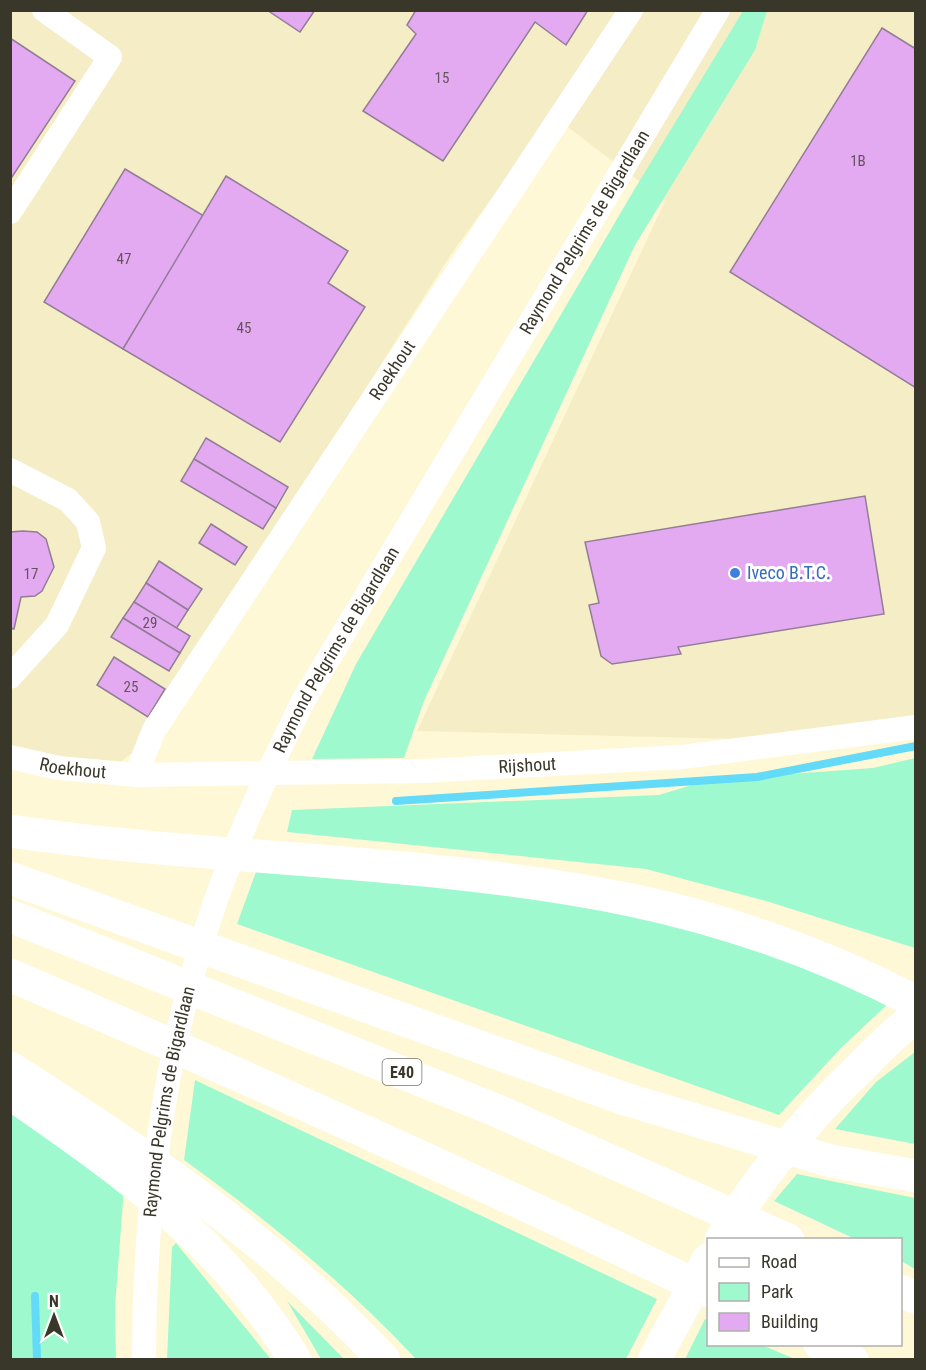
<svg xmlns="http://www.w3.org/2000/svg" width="926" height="1370" viewBox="0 0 926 1370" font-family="'Roboto Condensed',sans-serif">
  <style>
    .built { fill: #f5edc5 }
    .green { fill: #9ff9cf }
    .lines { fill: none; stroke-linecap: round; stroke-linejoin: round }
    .stream { stroke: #62daf8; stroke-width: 8 }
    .building { fill: #e4aaf1; stroke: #927d97; stroke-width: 1.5 }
    .minor { stroke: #fff; stroke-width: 24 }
    .highway { stroke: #fff; stroke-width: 33 }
    .shop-dot { fill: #3f7fe0; stroke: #fff; stroke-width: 2 }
    .labels { text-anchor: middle; stroke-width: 6; stroke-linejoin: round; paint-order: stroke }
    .number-label { font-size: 15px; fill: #64545c }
    .shield { fill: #fff; stroke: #74736a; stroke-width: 1.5 }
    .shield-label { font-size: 16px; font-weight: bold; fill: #39372a }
    .street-label { font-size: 18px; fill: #39372a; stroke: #fff }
    .shop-label { font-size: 18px; fill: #366cbe; stroke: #fff; text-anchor: start }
  </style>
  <rect width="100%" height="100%" fill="#fff8d7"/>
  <polygon class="built" points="10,11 915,11 915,715 771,740 417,731 665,201 552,115 452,253 134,751 116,766 11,748"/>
  <g class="green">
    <polygon points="743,11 767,11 755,50 635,245 424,701 404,758 312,759 356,664 634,190"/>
    <polygon points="915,758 915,948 766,901 646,869 287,832 292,810 659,795 708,780 873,768"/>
    <path d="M257 869C420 885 588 894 747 943 795 958 843 982 890 1002L841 1048 779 1115 237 924Z"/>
    <polygon points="915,1052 915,1144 835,1129 876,1082"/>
    <path d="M195 1080 657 1299 626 1359H416C346 1284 267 1220 184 1160Z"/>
    <polygon points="10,1113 124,1188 115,1307 116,1359 11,1359"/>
    <polygon points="797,1174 915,1198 915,1269 901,1261 900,1240 855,1239 774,1201"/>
    <polygon points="176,1243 270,1358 271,1359 167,1359 172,1247"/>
    <polygon points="287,1301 344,1359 321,1359"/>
    <polygon points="705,1319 708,1320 708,1344 762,1345 795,1359 685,1359"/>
  </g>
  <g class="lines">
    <g class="stream">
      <polyline points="396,801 757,777 916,746"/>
      <polyline points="35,1296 37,1360"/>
    </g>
  </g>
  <g class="building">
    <polygon points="267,10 315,10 300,32"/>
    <polygon points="416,10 588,10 566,45 535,22 443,161 363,111 416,34 407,25"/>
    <polygon points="882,28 916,49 916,388 730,272"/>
    <polygon points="10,38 75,81 10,180"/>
    <polygon points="125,169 204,216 123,349 44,302"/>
    <polygon points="226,176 348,251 328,283 365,307 280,442 123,349"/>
    <polygon points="206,438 288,487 276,508 194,459"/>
    <polygon points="194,459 276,508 263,529 181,481"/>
    <polygon points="865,496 884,614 678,647 681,654 612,664 601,656 589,605 599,603 585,542"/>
    <polygon points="211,524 247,547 235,565 199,543"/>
    <polygon points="23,531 37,532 46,539 54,567 42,591 35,596 21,597 14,629 10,628 10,532"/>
    <polygon points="159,561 202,589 188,610 146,583"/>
    <polygon points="146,583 188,610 176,629 134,602"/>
    <polygon points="134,602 190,636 180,653 123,618"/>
    <polygon points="123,618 180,653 169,671 111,637"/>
    <polygon points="114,657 165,689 148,717 97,685"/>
  </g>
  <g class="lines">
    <g class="minor">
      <polyline points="10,212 110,57 44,10"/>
      <polyline points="10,470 68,500 88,522 94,548 57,625 10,677"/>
      <path id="s1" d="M10 757 59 768 136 775 424 771 682 757 916 727"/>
      <path id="s2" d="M136 775 154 730 631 10"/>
      <path id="s3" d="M144 1360C144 1191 168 1019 230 862 251 807 277 754 303 701L718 10"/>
    </g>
    <g class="highway">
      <path d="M10 831C216 861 427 858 631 900 731 921 826 955 916 1002"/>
      <polyline points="10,878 622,1098 831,1161 916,1176"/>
      <polyline points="10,916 493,1109 788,1240"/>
      <path d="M10 975C245 1076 478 1181 708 1291"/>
      <path d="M10 1068C144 1153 275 1243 384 1360"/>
      <path d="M10 1093C122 1171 223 1241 295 1360"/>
      <path d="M721 1240C760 1174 810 1115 865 1063 881 1047 897 1030 916 1017"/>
      <polyline points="900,1291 916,1298"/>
      <polyline points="820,1344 852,1360"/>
      <polyline points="654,1360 708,1260"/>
    </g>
  </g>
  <circle class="shop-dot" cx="735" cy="573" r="6"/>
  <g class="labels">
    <g class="number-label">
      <text x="442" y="83">15</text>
      <text x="858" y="166">1B</text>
      <text x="124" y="264">47</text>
      <text x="244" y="333">45</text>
      <text x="31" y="579">17</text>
      <text x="150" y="628">29</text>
      <text x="131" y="692">25</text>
    </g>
    <rect class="shield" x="382.5" y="1059" width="39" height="26" rx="4.5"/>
    <g class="shield-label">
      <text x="402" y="1078">E40</text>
    </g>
    <g class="street-label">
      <text dy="6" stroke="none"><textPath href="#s3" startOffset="1232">Raymond Pelgrims de Bigardlaan</textPath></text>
      <text dy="6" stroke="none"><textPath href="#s2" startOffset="480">Roekhout</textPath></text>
      <text dy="6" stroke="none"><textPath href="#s3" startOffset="746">Raymond Pelgrims de Bigardlaan</textPath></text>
      <text dy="6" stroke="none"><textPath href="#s1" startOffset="519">Rijshout</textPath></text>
      <text dy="6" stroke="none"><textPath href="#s1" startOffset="64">Roekhout</textPath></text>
      <text dy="6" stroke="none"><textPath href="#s3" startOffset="260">Raymond Pelgrims de Bigardlaan</textPath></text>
    </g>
    <g class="shop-label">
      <text x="747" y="579">Iveco B.T.C.</text>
    </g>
  </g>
  <rect width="926" height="1370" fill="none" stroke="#39372a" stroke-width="24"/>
  <rect x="707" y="1238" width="195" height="108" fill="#ffffff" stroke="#b0afaa" stroke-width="1.5"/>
  <rect x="719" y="1258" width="30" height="9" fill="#ffffff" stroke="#b0afaa" stroke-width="1.5"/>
  <text x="761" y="1268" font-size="18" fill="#39372a">Road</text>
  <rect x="719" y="1283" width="30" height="18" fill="#9ff9cf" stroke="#b0afaa" stroke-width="1.5"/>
  <text x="761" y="1298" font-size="18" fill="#39372a">Park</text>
  <rect x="719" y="1313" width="30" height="18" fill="#e4aaf1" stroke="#b0afaa" stroke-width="1.5"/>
  <text x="761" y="1328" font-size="18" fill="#39372a">Building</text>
  <g transform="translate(54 1316)" stroke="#ffffff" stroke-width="4.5" paint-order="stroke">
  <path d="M0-4.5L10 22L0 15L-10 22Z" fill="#39372a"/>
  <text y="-9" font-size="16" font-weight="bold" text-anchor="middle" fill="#39372a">N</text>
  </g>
</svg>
